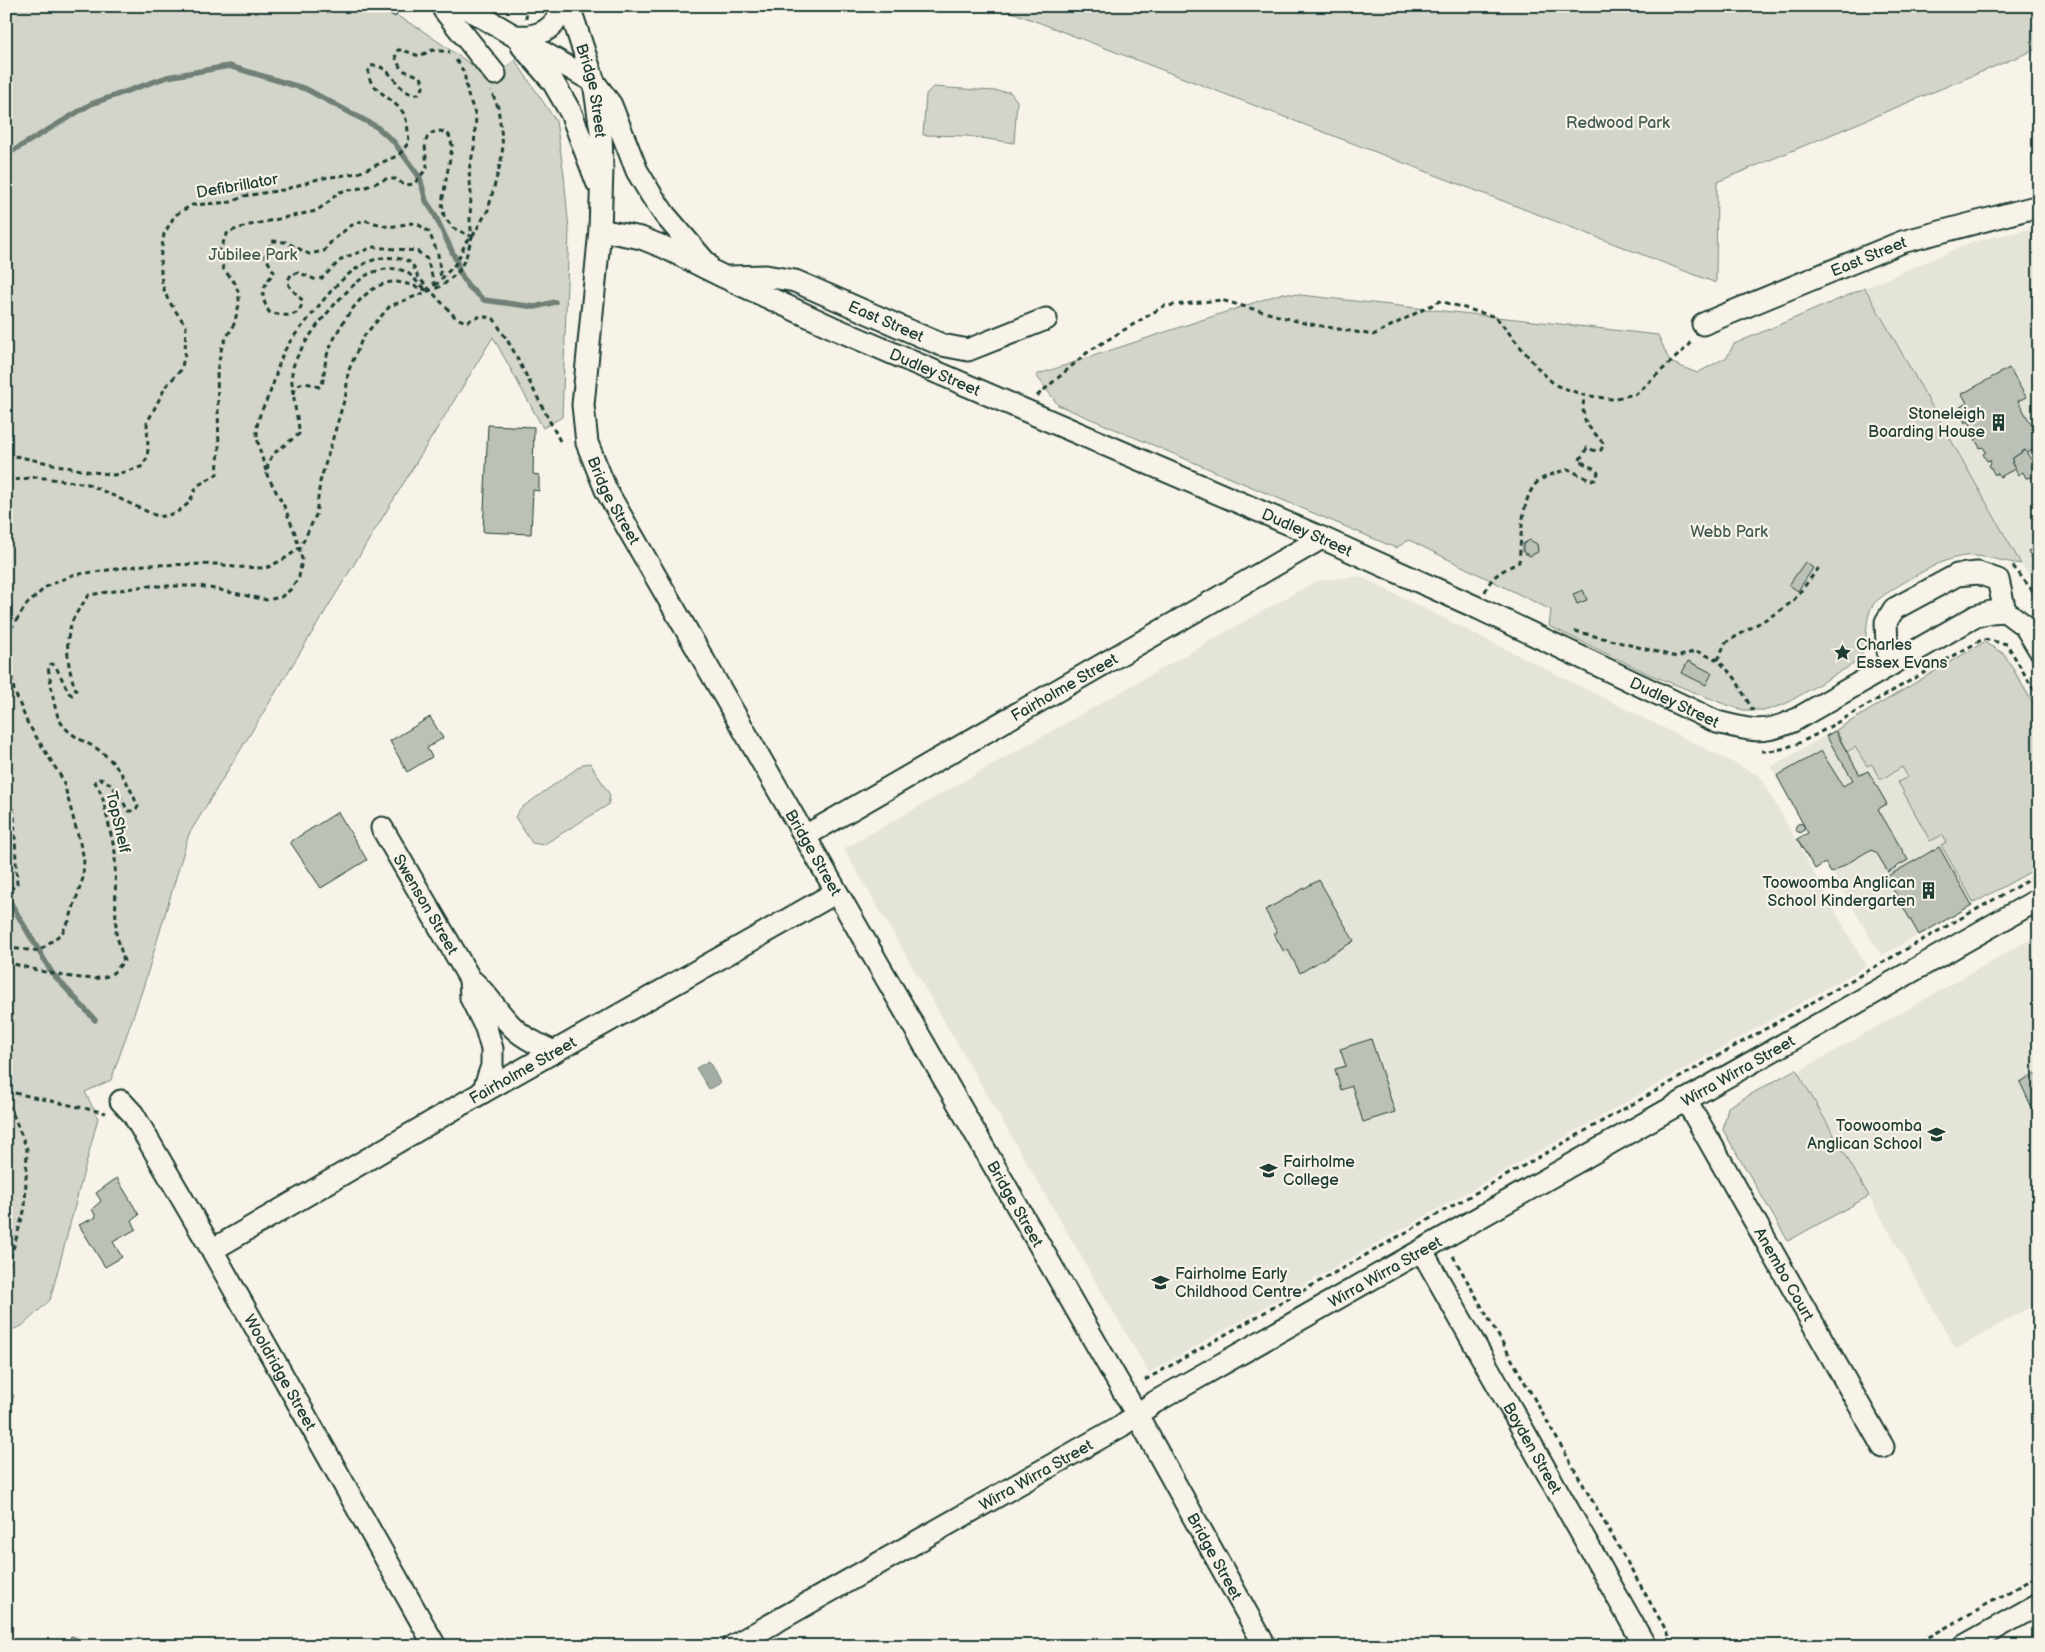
<svg xmlns="http://www.w3.org/2000/svg" width="2045" height="1652" viewBox="0 0 2045 1652" font-family="'Balsamiq Sans',sans-serif">
  <style>
    .built { fill: #e5e4d9 }
    .green { fill: #d3d5ca; stroke: #79897f }
    .water { fill: #a4ada3; stroke: #6f8077 }
    .lines { fill: none; stroke-linecap: round; stroke-linejoin: round }
    .stream { stroke: #6f8077; stroke-width: 5.5 }
    .building { fill: #bbc1b6; stroke: #1f3d34 }
    .minor-casing { stroke: #1f3d34; stroke-width: 25 }
    .path { stroke: #1f3d34; stroke-width: 3; stroke-dasharray: 5 4; stroke-linecap: butt }
    .minor { stroke: #f7f3e8; stroke-width: 21 }
    .labels { text-anchor: middle; stroke-width: 4.5; stroke-linejoin: round; paint-order: stroke }
    .street-label { font-size: 16px; fill: #1f3d34; stroke: #f7f3e8 }
    .park-label { font-size: 16px; fill: #435b52; stroke: #f7f3e8 }
    .poi-label { font-size: 16px; fill: #1f3d34; stroke: #f7f3e8; text-anchor: end }
  </style>
  <rect width="100%" height="100%" fill="#f7f3e8"/>
  <filter id="ink" filterUnits="userSpaceOnUse"><feTurbulence type="fractalNoise" baseFrequency=".02" numOctaves="2"/><feDisplacementMap in="SourceGraphic" scale="10" xChannelSelector="R" yChannelSelector="G"/><feConvolveMatrix kernelMatrix="1 2 1 2 8 2 1 2 1" color-interpolation-filters="sRGB"/></filter>
  <g filter="url(#ink)">
    <g class="built">
      <polygon points="2039,227 2039,588 2021,564 1865,288 1972,242"/>
      <polygon points="1359,576 1760,776 1866,966 1149,1373 844,849 1316,581"/>
      <polygon points="1984,642 2006,653 2039,710 2039,867 1881,956 1771,767"/>
      <polygon points="2039,934 2039,1302 1956,1349 1798,1072"/>
    </g>
    <g class="green">
      <polygon points="6,6 380,6 420,29 492,79 515,60 556,121 564,175 569,231 562,417 543,428 493,337 189,834 143,988 111,1080 85,1092 98,1118 50,1300 22,1326 6,1332"/>
      <polygon points="996,6 2039,6 2039,48 1717,182 1716,283"/>
      <polygon points="933,87 1010,92 1017,101 1014,143 967,136 923,135 926,94"/>
      <path d="M1865 288 2021 564C2006 562 1978 554 1964 556 1958 557 1951 559 1945 561 1933 565 1879 595 1873 605 1862 623 1871 645 1857 662L1785 704 1767 710H1743L1724 704 1651 675 1549 626 1551 610 1409 540 1396 548 1058 405 1036 375 1283 293 1658 335 1670 362 1697 373 1727 357 1734 344Z"/>
      <polygon points="1984,642 2004,654 2039,714 2039,867 1974,903 1941,845 1946,842 1943,835 1930,841 1898,782 1908,777 1902,767 1880,780 1872,764 1867,766 1855,747 1847,752 1836,730"/>
      <polygon points="590,763 610,795 608,805 543,845 532,843 515,817 520,809 583,764"/>
      <polygon points="1796,1069 1869,1196 1788,1241 1723,1130 1728,1107"/>
      <polygon points="6,1386 14,1396 6,1417"/>
    </g>
    <polygon class="water" points="709,1061 720,1083 709,1089 696,1068"/>
    <g class="lines">
      <g class="stream">
        <polyline points="6,155 91,104 167,77 229,66 306,89 377,127 394,142 420,178 426,201 434,213 457,262 459,271 468,286 484,300 535,307 555,302"/>
        <polyline points="6,895 52,973 95,1020"/>
      </g>
    </g>
    <g class="building">
      <polygon points="390,7 398,12 395,17 387,12"/>
      <polygon points="2009,368 2026,397 2018,401 2039,438 2039,447 2027,453 2025,450 2013,458 2012,463 2015,469 2000,477 1997,473 1995,475 1989,465 1991,463 1990,460 1987,461 1983,454 1986,452 1983,447 1980,448 1975,439 1978,438 1968,426 1971,425 1968,421 1965,423 1962,416 1964,414 1960,407 1967,403 1962,394"/>
      <polygon points="488,425 534,427 533,474 539,475 539,491 533,490 531,534 483,532"/>
      <polygon points="2025,450 2035,466 2031,467 2039,466 2039,476 2026,478 2023,472 2018,475 2012,463 2013,458"/>
      <polygon points="1530,540 1537,544 1538,552 1530,556 1523,552 1523,544"/>
      <polygon points="2039,545 2039,571 2028,551"/>
      <polygon points="1805,562 1813,568 1798,591 1789,585"/>
      <polygon points="1583,590 1587,600 1577,604 1573,594"/>
      <polygon points="1688,661 1712,673 1706,685 1682,673"/>
      <polygon points="430,717 443,738 427,748 432,757 407,772 390,741"/>
      <polygon points="1835,731 1860,775 1868,771 1887,804 1878,809 1908,860 1888,872 1876,852 1870,850 1831,873 1825,863 1815,869 1797,839 1808,833 1777,776 1821,751 1843,786 1853,780 1826,736"/>
      <polygon points="338,812 367,860 321,888 290,842"/>
      <circle cx="1800" cy="828" r="4.5"/>
      <polygon points="1939,847 1972,905 1919,935 1886,877"/>
      <polygon points="1319,880 1354,941 1300,973 1288,950 1284,952 1274,934 1277,932 1265,910"/>
      <polygon points="1371,1039 1395,1112 1363,1122 1352,1086 1341,1090 1335,1069 1346,1066 1340,1049"/>
      <polygon points="2036,1073 2039,1078 2039,1115 2037,1112 2034,1112 2020,1082"/>
      <polygon points="117,1178 139,1215 132,1220 136,1229 113,1242 122,1257 105,1267 79,1225 96,1217 92,1209 101,1201 96,1193"/>
      <polygon points="71,1636 99,1646 68,1646"/>
    </g>
    <g class="lines">
      <defs>
        <g id="minor">
          <polyline points="446,6 444,10 495,74"/>
          <polyline points="463,6 594,82 611,105 637,171 652,196 665,215 707,264"/>
          <path id="s1" d="M569 6 594 82 601 131 602 169 600 230 583 405 587 443 606 490 1137 1415 1265 1646"/>
          <path d="M515 36C538 38 556 30 563 6"/>
          <polyline points="522,46 553,82 571,113 597,182"/>
          <path id="s2" d="M600 230 641 238 666 248 724 277 836 329 1322 538 1478 608 1717 722C1750 730 1761 735 1793 721L1976 616 1991 612 2005 611"/>
          <path id="s3" d="M729 277 766 276 795 281 942 345 968 350 1046 319"/>
          <path id="s4" d="M1703 324 1902 242 2039 206"/>
          <polyline points="2005,611 2025,626 2039,649"/>
          <polyline points="1890,664 1887,645 1886,622 1894,609 1957,575 1978,573 1998,580 2005,611"/>
          <path id="s5" d="M382 828 470 979C489 994 498 1015 517 1031 527 1040 542 1046 554 1052"/>
          <path id="s6" d="M805 836 1322 538"/>
          <polyline points="470,979 471,998 486,1028 492,1049 492,1066 483,1092"/>
          <path id="s7" d="M1686 1100 1883 1447"/>
          <path id="s8" d="M121 1101 133 1114 212 1250 435 1646"/>
          <path id="s9" d="M212 1250 483 1092 835 893"/>
          <path id="s10" d="M1422 1251 1645 1646"/>
          <path id="s11" d="M733 1646 1121 1426 1155 1402 2039 899"/>
          <polyline points="1964,1646 2039,1604"/>
        </g>
      </defs>
      <use href="#minor" class="minor-casing"/>
      <g class="path">
        <polyline points="526,19 527,6"/>
        <path d="M435 286 427 259 417 251 374 247 343 258 322 278 316 280 300 273H292L288 280 289 286 302 300C302 320 282 316 269 312 259 293 262 289 274 272L265 256 272 241 286 242 309 254 324 251 331 242 350 226 364 220 389 227 412 223 419 225 429 232 438 254 441 279"/>
        <polyline points="435,286 457,262 466,242 472,237 488,210 501,161 503,146 498,107 491,91"/>
        <path d="M293 394C292 385 291 376 293 367 301 341 344 289 367 275 376 270 394 266 404 271 412 274 417 284 425 288"/>
        <polyline points="1037,396 1089,351 1164,306 1221,300 1304,323 1373,335 1440,301 1496,317 1536,366 1555,385 1584,395 1611,399 1636,394 1686,348 1693,339"/>
        <path d="M6 454 81 470 114 475 141 467 147 458 148 449 147 423 166 386 181 370 185 354 186 326 168 300 162 284 160 259 164 234 175 215 192 205 232 202 244 196 283 190 318 179 358 173 399 155 409 142C408 133 408 123 404 114 396 99 358 84 371 66 392 62 397 97 418 94L423 88 422 79C409 68 401 78 395 54L398 50H403L419 56 433 50 450 52"/>
        <path d="M266 471C262 456 254 437 258 422 260 411 267 401 271 390 276 377 278 363 285 350 292 337 301 328 310 317 334 286 368 242 412 263L418 277 456 318 466 322 481 316 494 319 512 348 561 443"/>
        <path d="M6 481 37 477 88 484 159 517 176 513 189 503 197 486 217 474 219 449 217 371 222 346 234 324 239 305V294L235 283 224 270 218 254 228 232 250 225 316 211 326 204 339 192 366 187 386 179H396L404 185 414 184 427 168C427 154 418 132 441 131L449 135 453 148 451 152 442 203 444 216 453 228 471 236"/>
        <polyline points="2013,566 2039,599"/>
        <path d="M1485 592C1492 574 1503 571 1519 562 1521 542 1521 502 1534 486 1541 476 1557 473 1568 469L1590 480H1595L1598 473 1595 469 1579 461 1587 448 1596 451 1601 450 1604 444C1587 423 1581 426 1584 395"/>
        <polyline points="1575,631 1677,657 1696,651 1718,660 1735,678 1753,711"/>
        <polyline points="1718,660 1725,643 1778,612 1793,601 1821,565"/>
        <path d="M1761 751C1781 752 1800 743 1817 734L1983 639 2007 644 2039 699"/>
        <polyline points="6,791 14,813 17,885 6,892"/>
        <polyline points="6,948 39,951 62,933 69,921 83,878 84,858 63,780 27,722 14,690 9,656 10,630 27,604 46,587 72,575 144,565 218,564 234,567 266,568 284,559 300,548 316,515 320,482 346,394 348,372 363,337 390,306 442,286 459,271 466,257 472,237 470,221 471,194 469,170 474,148 476,116 468,95 464,72 454,57"/>
        <path d="M6 962C29 968 90 986 110 975 115 972 120 965 124 961L116 933 115 852 102 795 95 782 96 779C111 777 122 800 128 811H133L138 807C129 784 118 763 96 748 84 741 71 736 62 724 53 712 52 684 48 668L51 664 55 665 69 693 72 695 76 690C68 671 64 642 72 622 76 612 83 604 89 595L146 586H200L267 600 281 597 290 590 299 577 302 559 295 533 284 506 267 475 268 464 273 454 299 434C301 418 277 370 319 387L322 385C325 373 324 361 329 350 339 326 364 281 396 282 407 283 419 288 430 291"/>
        <polyline points="6,1091 106,1113"/>
        <polyline points="6,1097 27,1149 25,1208 6,1273"/>
        <polyline points="1453,1256 1675,1646"/>
        <polyline points="1145,1380 2039,874"/>
        <polyline points="1913,1646 2039,1575"/>
      </g>
      <use href="#minor" class="minor"/>
    </g>
  </g>
  <defs>
    <symbol id="building-bare" viewBox="-9 -9 18 18"><path d="M-4-6H4V6H1V3H-1V6H-4ZM-2.5-4.3h1.7v1.8h-1.7ZM.8-4.3h1.7v1.8H.8ZM-2.5-1h1.7V.8h-1.7ZM.8-1h1.7V.8H.8Z" fill="#1f3d34" stroke="#f7f3e8" stroke-width="2.5" paint-order="stroke"/></symbol>
    <symbol id="sight-bare" viewBox="-9 -9 18 18"><path d="M0-6L1.8-2.2L6-1.7L2.9 1.2L3.7 5.4L0 3.3L-3.7 5.4L-2.9 1.2L-6-1.7L-1.8-2.2Z" fill="#1f3d34" stroke="#f7f3e8" stroke-width="2.5" paint-order="stroke"/></symbol>
    <symbol id="school-bare" viewBox="-9 -9 18 18"><path d="M0-5L7-2L0 1L-7-2ZM-4 1L0 2.5L4 1V4Q0 6-4 4Z" fill="#1f3d34" stroke="#f7f3e8" stroke-width="2.5" paint-order="stroke"/></symbol>
  </defs>
  <g fill-rule="evenodd">
    <use href="#building-bare" x="1986" y="410" width="25" height="25"/>
    <use href="#sight-bare" x="1830" y="640" width="25" height="25"/>
    <use href="#building-bare" x="1916" y="878" width="25" height="25"/>
    <use href="#school-bare" x="1924" y="1122" width="25" height="25"/>
    <use href="#school-bare" x="1256" y="1158" width="25" height="25"/>
    <use href="#school-bare" x="1148" y="1270" width="25" height="25"/>
  </g>
  <g class="labels">
    <g class="street-label">
      <text dy="6" stroke="none"><textPath href="#s1" startOffset="88">Bridge Street</textPath></text>
      <text transform="translate(237 185) rotate(-10)" y="6">Defibrillator</text>
      <text dy="6" stroke="none"><textPath href="#s4" startOffset="179">East Street</textPath></text>
      <text dy="6" stroke="none"><textPath href="#s3" startOffset="166">East Street</textPath></text>
      <text dy="6" stroke="none"><textPath href="#s2" startOffset="365">Dudley Street</textPath></text>
      <text dy="6" stroke="none"><textPath href="#s1" startOffset="506">Bridge Street</textPath></text>
      <text dy="6" stroke="none"><textPath href="#s2" startOffset="770">Dudley Street</textPath></text>
      <text dy="6" stroke="none"><textPath href="#s6" startOffset="299">Fairholme Street</textPath></text>
      <text dy="6" stroke="none"><textPath href="#s2" startOffset="1175">Dudley Street</textPath></text>
      <text transform="translate(119 822) rotate(77)" y="6">TopShelf</text>
      <text dy="6" stroke="none"><textPath href="#s1" startOffset="911">Bridge Street</textPath></text>
      <text dy="6" stroke="none"><textPath href="#s5" startOffset="88">Swenson Street</textPath></text>
      <text dy="6" stroke="none"><textPath href="#s9" startOffset="359">Fairholme Street</textPath></text>
      <text dy="6" stroke="none"><textPath href="#s11" startOffset="1158">Wirra Wirra Street</textPath></text>
      <text dy="6" stroke="none"><textPath href="#s1" startOffset="1316">Bridge Street</textPath></text>
      <text dy="6" stroke="none"><textPath href="#s11" startOffset="752">Wirra Wirra Street</textPath></text>
      <text dy="6" stroke="none"><textPath href="#s7" startOffset="200">Anembo Court</textPath></text>
      <text dy="6" stroke="none"><textPath href="#s8" startOffset="315">Wooldridge Street</textPath></text>
      <text dy="6" stroke="none"><textPath href="#s10" startOffset="226">Boyden Street</textPath></text>
      <text dy="6" stroke="none"><textPath href="#s11" startOffset="348">Wirra Wirra Street</textPath></text>
      <text dy="6" stroke="none"><textPath href="#s1" startOffset="1721">Bridge Street</textPath></text>
    </g>
    <g class="park-label">
      <text x="1618" y="128">Redwood Park</text>
      <text x="253" y="260">Jubilee Park</text>
      <text x="1729" y="537">Webb Park</text>
    </g>
    <g class="poi-label">
      <text x="1985" y="419">Stoneleigh<tspan x="1985" dy="18">Boarding House</tspan></text>
      <text x="1856" y="650" text-anchor="start">Charles<tspan x="1856" dy="18">Essex Evans</tspan></text>
      <text x="1915" y="888">Toowoomba Anglican<tspan x="1915" dy="18">School Kindergarten</tspan></text>
      <text x="1922" y="1131">Toowoomba<tspan x="1922" dy="18">Anglican School</tspan></text>
      <text x="1283" y="1167" text-anchor="start">Fairholme<tspan x="1283" dy="18">College</tspan></text>
      <text x="1175" y="1279" text-anchor="start">Fairholme Early<tspan x="1175" dy="18">Childhood Centre</tspan></text>
    </g>
  </g>
  <rect width="2045" height="1652" fill="none" stroke="#f7f3e8" stroke-width="25"/>
  <rect x="12" y="12" width="2020" height="1627" fill="none" stroke="#1f3d34" stroke-width="2" filter="url(#ink)"/>
</svg>
